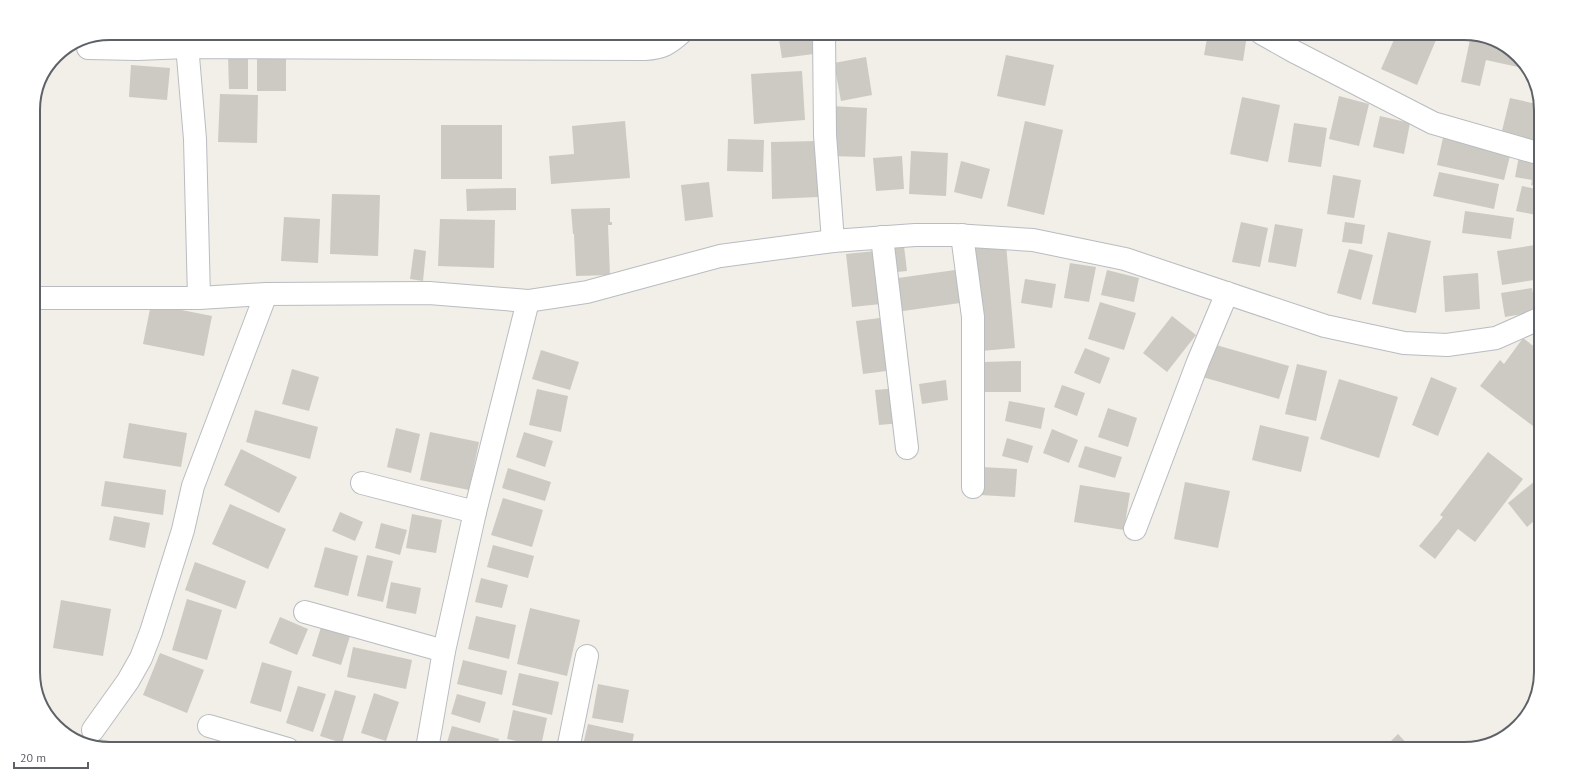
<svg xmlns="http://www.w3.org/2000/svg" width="1574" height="782" viewBox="0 0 1574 782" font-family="'PT Sans',sans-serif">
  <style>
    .building { fill: #cccac3 }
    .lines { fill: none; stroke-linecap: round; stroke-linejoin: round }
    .minor-casing { stroke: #b9bcc1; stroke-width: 24 }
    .minor { stroke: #fff; stroke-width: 22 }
    .rim { fill: none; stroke: #5e6268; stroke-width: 2 }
  </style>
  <rect width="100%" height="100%" fill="#f1efe7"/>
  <g class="building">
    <polygon points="778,33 819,33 822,53 782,58"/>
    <polygon points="837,33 864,33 863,40 837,37"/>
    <polygon points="1122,33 1171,33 1171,34 1122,36"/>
    <polygon points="1208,33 1236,33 1247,35 1243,61 1204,55"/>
    <polygon points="1397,33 1419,33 1436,40 1417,85 1381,69"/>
    <polygon points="1471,35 1498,41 1528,67 1527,69 1486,60 1480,86 1461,82"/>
    <polygon points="228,55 248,55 248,89 229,89"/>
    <polygon points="1006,55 1054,65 1045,106 997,96"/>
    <polygon points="866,57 872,95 841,101 834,63"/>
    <rect x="257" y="59" width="29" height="32"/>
    <polygon points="131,65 170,68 167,100 129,97"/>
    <polygon points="802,71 805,120 754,124 751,74"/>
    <polygon points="220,94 258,95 257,143 218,142"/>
    <polygon points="1339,96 1369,104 1359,146 1329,139"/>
    <polygon points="1242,97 1280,105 1268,162 1230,154"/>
    <polygon points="1510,98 1541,105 1541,149 1500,139"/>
    <polygon points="831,106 867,108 865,157 829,156"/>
    <polygon points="1380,116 1410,123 1404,154 1373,147"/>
    <polygon points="625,121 630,178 551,184 549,156 574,154 572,126"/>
    <polygon points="1025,121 1063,130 1044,215 1007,206"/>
    <polygon points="1294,123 1327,128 1321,167 1288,162"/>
    <rect x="441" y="125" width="61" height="54"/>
    <polygon points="1444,133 1512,148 1504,180 1437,165"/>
    <polygon points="728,139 764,140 763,172 727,171"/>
    <polygon points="818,141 818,197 772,199 771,142"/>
    <polygon points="911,151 948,153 946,196 909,194"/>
    <polygon points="902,156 904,189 876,191 873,158"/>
    <polygon points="1519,156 1541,160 1541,187 1531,185 1532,180 1515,177"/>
    <polygon points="961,161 990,169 982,199 954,192"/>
    <polygon points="1439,172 1499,184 1494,209 1433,196"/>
    <polygon points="1333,175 1361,180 1354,218 1327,214"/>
    <polygon points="709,182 713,217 685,221 681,185"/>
    <polygon points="1522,186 1541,190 1541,216 1516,211"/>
    <polygon points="516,188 516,210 467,211 466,189"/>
    <polygon points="332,194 380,195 378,256 330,254"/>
    <polygon points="610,208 610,222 612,222 612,225 608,225 610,275 576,276 574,234 573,234 571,209"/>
    <polygon points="1465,211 1514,218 1511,239 1462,233"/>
    <polygon points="284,217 320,219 318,263 281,261"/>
    <polygon points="440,219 495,220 494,268 438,266"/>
    <polygon points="1241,222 1268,228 1260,267 1232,262"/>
    <polygon points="1345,222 1365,225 1362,244 1342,242"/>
    <polygon points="1275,224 1303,229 1296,267 1268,262"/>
    <polygon points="1388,232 1431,241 1416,313 1372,304"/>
    <polygon points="903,238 907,271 887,273 884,241"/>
    <polygon points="1006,244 1015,348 981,351 972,247"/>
    <polygon points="1541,244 1541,279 1502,285 1497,251"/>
    <polygon points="414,249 426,251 423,281 410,279"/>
    <polygon points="1349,249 1373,255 1361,300 1337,293"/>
    <polygon points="875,251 881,304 852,307 846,254"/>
    <polygon points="1070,263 1096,267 1089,302 1064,298"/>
    <polygon points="955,270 960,303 896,312 891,279"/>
    <polygon points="1107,270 1139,278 1134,302 1101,295"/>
    <polygon points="1478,273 1480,309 1445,312 1443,276"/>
    <polygon points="1025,279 1056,284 1052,308 1021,303"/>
    <polygon points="1532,288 1536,312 1505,317 1501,293"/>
    <polygon points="1100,302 1136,313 1124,350 1088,339"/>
    <polygon points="151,304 212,316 204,356 143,344"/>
    <polygon points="1172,316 1196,335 1167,372 1143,353"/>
    <polygon points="888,317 894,370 863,374 856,321"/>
    <polygon points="1523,338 1541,352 1541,432 1480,386 1500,360 1504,364"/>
    <polygon points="1209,343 1289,366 1279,399 1199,376"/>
    <polygon points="1085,348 1110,358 1100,384 1074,373"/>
    <polygon points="541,350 579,362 570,390 532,379"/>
    <polygon points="1021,361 1021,392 983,392 983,362"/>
    <polygon points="1297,364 1327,371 1316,421 1285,414"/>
    <polygon points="292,369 319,377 309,411 282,404"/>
    <polygon points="1431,377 1457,388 1438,436 1412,425"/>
    <polygon points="1339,379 1398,397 1379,458 1320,439"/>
    <polygon points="946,380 948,400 922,404 919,384"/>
    <polygon points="1062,385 1085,393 1077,416 1054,407"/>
    <polygon points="898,388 901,423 879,425 875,390"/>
    <polygon points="537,389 568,396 561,432 529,425"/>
    <polygon points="1009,401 1045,408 1041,429 1005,421"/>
    <polygon points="1108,408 1137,418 1128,447 1098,437"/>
    <polygon points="255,410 318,427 310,459 246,442"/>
    <polygon points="129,423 187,433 181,467 123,458"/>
    <polygon points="1260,425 1309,437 1301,472 1252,460"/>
    <polygon points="396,428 420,434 411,473 387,467"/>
    <polygon points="1052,429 1078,440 1069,463 1043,453"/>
    <polygon points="430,432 479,442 469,490 420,480"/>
    <polygon points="524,432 553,441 545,467 516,457"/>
    <polygon points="1007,438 1033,446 1028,463 1002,456"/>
    <polygon points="1085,446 1122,457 1115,478 1078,467"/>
    <polygon points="241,449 297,477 279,513 224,485"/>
    <polygon points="1488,452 1523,479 1475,542 1458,529 1435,559 1419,546 1443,517 1440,515"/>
    <polygon points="982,467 1017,469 1015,497 980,495"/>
    <polygon points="508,468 551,482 545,501 502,488"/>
    <polygon points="1541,476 1541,515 1527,527 1508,503"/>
    <polygon points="105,481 166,490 163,515 101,506"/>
    <polygon points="1185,482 1230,491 1218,548 1174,539"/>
    <polygon points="1080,485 1130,493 1124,530 1074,522"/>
    <polygon points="503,498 543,510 532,547 491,535"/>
    <polygon points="230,504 286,529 268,569 212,544"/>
    <polygon points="340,512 363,522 355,541 332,531"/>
    <polygon points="412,514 442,520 436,553 406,548"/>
    <polygon points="114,516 150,523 145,548 109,540"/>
    <polygon points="381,523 407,530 400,555 375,548"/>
    <polygon points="493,545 534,556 528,578 487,567"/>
    <polygon points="325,547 358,556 348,596 314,587"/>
    <polygon points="367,555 393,561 383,602 357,596"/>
    <polygon points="195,562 246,581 236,609 185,590"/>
    <polygon points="481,578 508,585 502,608 475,602"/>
    <polygon points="391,582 421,588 416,614 386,608"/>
    <polygon points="187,599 222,610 207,660 172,650"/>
    <polygon points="61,600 111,609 103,656 53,648"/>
    <polygon points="530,608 580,620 567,676 517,664"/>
    <polygon points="476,616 516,625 509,659 468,649"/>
    <polygon points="280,617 308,629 297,655 269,643"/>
    <polygon points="322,624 351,633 341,665 312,656"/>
    <polygon points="353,647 412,660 406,689 347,677"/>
    <polygon points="160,653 204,670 187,713 143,695"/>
    <polygon points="463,660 507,671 502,695 457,684"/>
    <polygon points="262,662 292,671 281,712 250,703"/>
    <polygon points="519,673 559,682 552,715 512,705"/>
    <polygon points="598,684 629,690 623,723 592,718"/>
    <polygon points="298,686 326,694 313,732 286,723"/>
    <polygon points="335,690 356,696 342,743 320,736"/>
    <polygon points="374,693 399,702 386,741 361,733"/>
    <polygon points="457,694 486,702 480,723 451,714"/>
    <polygon points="513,710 547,718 541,746 507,739"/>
    <polygon points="588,724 634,734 631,749 582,749"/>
    <polygon points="452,726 499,739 496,749 445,749"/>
    <polygon points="1398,734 1412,749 1383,749"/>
    <polygon points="86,736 142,748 142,749 110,749 84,743"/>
    <polygon points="210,741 236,749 208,749"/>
  </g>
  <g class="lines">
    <defs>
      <g id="minor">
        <polyline points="186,33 195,139 199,298"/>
        <polyline points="824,33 825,135 833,241"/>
        <polyline points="1261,33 1293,51 1433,123 1541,154"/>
        <path d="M88 48 137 49 187 47 645 49C662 48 669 44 681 33"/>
        <polyline points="962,235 973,317 973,487"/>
        <polyline points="882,237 907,448"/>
        <polyline points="33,298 199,298 266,294 429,293 528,301 587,292 720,256 833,241 915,235 954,235 1033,240 1125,259 1325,326 1404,343 1447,345 1496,338 1541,318"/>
        <polyline points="362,483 475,512"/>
        <polyline points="1135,529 1198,362 1227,293"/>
        <polyline points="305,612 444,651"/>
        <polyline points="209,726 288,749"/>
        <polyline points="93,730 128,681 141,658 151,632 183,530 193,486 266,294"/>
        <polyline points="427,749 444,651 475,512 528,301"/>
        <polyline points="568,749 587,656"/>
      </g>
    </defs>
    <use href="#minor" class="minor-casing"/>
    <use href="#minor" class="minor"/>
  </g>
  <path d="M0 0H1574V782H0ZM110 40H1464A70 70 0 0 1 1534 110V672A70 70 0 0 1 1464 742H110A70 70 0 0 1 40 672V110A70 70 0 0 1 110 40Z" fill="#fff" fill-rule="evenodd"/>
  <path class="rim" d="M110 40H1464A70 70 0 0 1 1534 110V672A70 70 0 0 1 1464 742H110A70 70 0 0 1 40 672V110A70 70 0 0 1 110 40Z"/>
  <path d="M14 762v6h74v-6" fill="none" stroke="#5e6268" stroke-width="2"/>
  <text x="20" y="762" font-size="12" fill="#5e6268" stroke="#ffffff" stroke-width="3" paint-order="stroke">20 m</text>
</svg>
